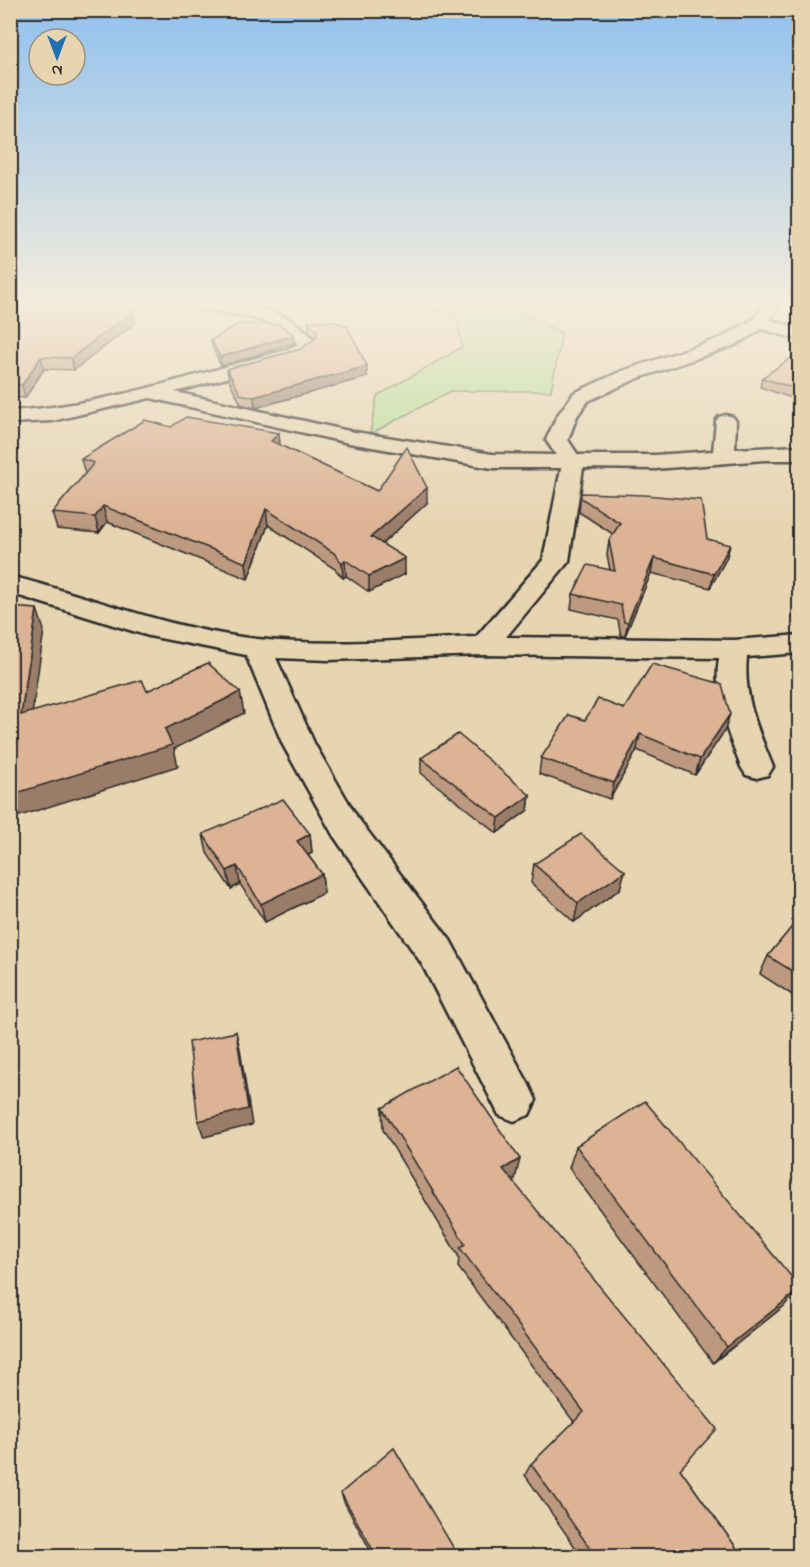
<svg xmlns="http://www.w3.org/2000/svg" width="810" height="1567" viewBox="0 0 810 1567" font-family="'Indie Flower',sans-serif">
  <style>
    .green { fill: #b8dd98; stroke: #728462; stroke-width: 1.5 }
    .lines { fill: none; stroke-linecap: round; stroke-linejoin: round }
    .minor-casing { stroke: #2b2b2b; stroke-width: 5 }
    .minor { fill: #e7d5b2; fill-rule: evenodd }
    .wall { fill: #bd9a7f; stroke: #2b2b2b; stroke-width: 1.5 }
    .shaded-wall { fill: #9a7d68; stroke: #2b2b2b; stroke-width: 1.5 }
    .building { fill: #dcb394; stroke: #2b2b2b; stroke-width: 1.5 }
  </style>
  <rect width="100%" height="100%" fill="#e7d5b2"/>
  <filter id="ink" filterUnits="userSpaceOnUse"><feTurbulence type="fractalNoise" baseFrequency=".0167" numOctaves="2"/><feDisplacementMap in="SourceGraphic" scale="12" xChannelSelector="R" yChannelSelector="G"/><feConvolveMatrix kernelMatrix="1 2 1 2 8 2 1 2 1" color-interpolation-filters="sRGB"/></filter>
  <g filter="url(#ink)">
    <polygon class="green" points="416,304 519,304 514,310 562,333 551,391 451,391 370,434 377,396 462,347 457,318"/>
    <g class="lines">
      <defs>
        <path id="minor" d="M198 304C239 304 289 305 316 343L315 347 300 358 175 392 349 431 492 454 556 455 546 440 557 416 574 393 622 371 721 338 754 319 764 304H780L770 320 800 329V340L762 329 733 346 636 379 588 401 577 416 568 440 578 455H655L713 451 716 421 719 417 726 415 733 417 736 421 735 449 800 446V460H764L655 469 583 468 569 561 506 637 734 640 800 635V653L747 657C743 697 758 730 773 767L768 775 757 778 746 775 741 767C727 731 713 697 719 658L484 655 328 660 276 658 315 745 357 817 450 940 529 1085 536 1100 529 1115 514 1121 499 1115 422 964 333 835 283 745 246 655 149 636 10 593V576C93 597 172 630 257 639 329 647 404 640 476 637L543 560 561 468H492L349 443 150 398 52 421 10 423V411C104 406 196 374 286 350L298 344C273 314 234 316 200 308Z"/>
      </defs>
      <use href="#minor" class="minor-casing"/>
      <use href="#minor" class="minor"/>
    </g>
    <g class="wall">
      <polygon points="10,304 135,323 74,370 44,369 25,398 10,397"/>
      <polygon points="564,304 585,304 571,308"/>
      <polygon points="672,304 695,304 687,308"/>
      <polygon points="308,321 367,377 255,408 241,404 229,380 227,369 301,349 315,338 309,331"/>
      <polygon points="211,340 294,343 221,366 213,348"/>
      <polygon points="800,352 800,401 760,387 762,378"/>
      <polygon points="171,427 279,433 280,445 377,491 427,503 382,544 405,574 369,592 346,576 343,578 335,569 268,525 248,579 107,522 99,533 57,529 52,513 85,474 81,459"/>
      <polygon points="581,493 707,539 730,545 726,559 710,588 651,573 625,636 621,636 618,620 571,609 573,594 610,570 607,555 609,541 613,534 579,512"/>
      <polygon points="624,709 725,730 695,775 637,750 610,799 539,774 541,758 585,720"/>
      <polygon points="421,758 530,795 528,810 497,833 421,773"/>
      <polygon points="203,834 310,834 312,853 308,855 322,874 324,893 265,922 240,884 231,889 207,853"/>
      <polygon points="534,864 620,889 574,922 531,883"/>
      <polygon points="800,917 800,1000 760,974 768,956"/>
      <polygon points="382,1108 515,1179 513,1181 680,1469 743,1557 582,1557 525,1475 531,1464 574,1422 458,1267 459,1257 383,1130"/>
      <polygon points="576,1146 784,1306 713,1363 569,1168"/>
      <polygon points="800,1312 800,1319 796,1315"/>
      <polygon points="341,1493 459,1557 374,1557 344,1502"/>
    </g>
    <g class="shaded-wall">
      <polygon points="572,304 585,304 571,308"/>
      <polygon points="688,304 695,304 687,308"/>
      <polygon points="133,311 135,323 74,370 71,358"/>
      <polygon points="294,335 294,343 221,366 220,357"/>
      <polygon points="41,357 44,369 25,398 22,385"/>
      <polygon points="367,366 367,377 255,408 254,397"/>
      <polygon points="279,433 280,448 271,441"/>
      <polygon points="427,488 427,503 372,553 371,537"/>
      <polygon points="103,506 107,522 99,533 95,517"/>
      <polygon points="266,509 268,525 248,579 246,563"/>
      <polygon points="730,545 726,559 710,588 714,574"/>
      <polygon points="405,558 405,574 369,592 369,576"/>
      <polygon points="654,558 651,573 625,636 628,622"/>
      <polygon points="345,560 346,576 343,578 342,563"/>
      <polygon points="37,609 44,630 29,736 21,715"/>
      <polygon points="240,692 244,713 174,749 178,766 10,819 10,795 165,729"/>
      <polygon points="730,714 725,730 695,775 700,759"/>
      <polygon points="640,734 637,750 610,799 614,783"/>
      <polygon points="530,795 528,810 497,833 499,818"/>
      <polygon points="310,834 312,853 300,859 297,841"/>
      <polygon points="237,866 240,884 231,889 227,871"/>
      <polygon points="625,871 620,889 574,922 578,903"/>
      <polygon points="322,874 324,893 265,922 261,904"/>
      <polygon points="236,1032 240,1049 252,1125 204,1137 198,1121"/>
      <polygon points="520,1159 515,1179 499,1190 503,1169"/>
      <polygon points="800,1289 784,1306 713,1363 727,1347"/>
    </g>
    <g class="building">
      <polygon points="10,304 114,304 133,311 71,358 41,357 22,385 10,385"/>
      <polygon points="308,321 333,321 347,326 367,366 254,397 240,394 227,369 301,349 317,337 317,331"/>
      <polygon points="239,324 279,324 294,335 220,357 211,340"/>
      <polygon points="800,352 800,390 762,378"/>
      <polygon points="186,417 279,433 271,441 377,491 407,447 427,488 371,537 405,558 369,576 345,560 342,563 334,553 266,509 246,563 103,506 95,517 52,513 94,463 81,459 145,420 171,427"/>
      <polygon points="581,493 645,495 701,500 707,539 730,545 714,574 654,558 628,622 624,622 621,605 573,594 588,565 615,571 609,541 620,523 581,498"/>
      <polygon points="10,607 37,609 21,715 142,680 147,691 208,663 240,692 165,729 172,745 10,795"/>
      <polygon points="652,664 722,684 730,714 700,759 640,734 614,783 541,758 569,715 585,720 598,699 624,709"/>
      <polygon points="458,734 530,795 499,818 421,758"/>
      <polygon points="283,799 310,834 297,841 322,874 261,904 237,866 227,871 203,834"/>
      <polygon points="581,834 625,871 578,903 534,864"/>
      <polygon points="800,917 800,976 768,956"/>
      <polygon points="236,1032 248,1109 198,1121 189,1042"/>
      <polygon points="456,1066 520,1159 503,1169 717,1429 680,1469 743,1557 604,1557 601,1553 598,1557 596,1557 531,1464 584,1412 460,1248 465,1244 382,1108"/>
      <polygon points="645,1101 800,1287 800,1289 727,1347 576,1146"/>
      <polygon points="394,1448 459,1557 377,1557 341,1493"/>
    </g>
  </g>
  <linearGradient id="sky" x2="0" y2="1"><stop stop-color="#91c1ef"/><stop offset="0.58" stop-color="#f4ecdc"/><stop offset="1" stop-color="#f4ecdc" stop-opacity="0"/></linearGradient>
  <rect width="810" height="523" fill="url(#sky)"/>
  <rect width="810" height="1567" fill="none" stroke="#e7d5b2" stroke-width="36"/>
  <rect x="18" y="18" width="774" height="1531" fill="none" stroke="#2b2b2b" stroke-width="2" filter="url(#ink)"/>
  <g transform="translate(57 57) rotate(180)"><circle r="28" fill="#e7d5b2" stroke="#9c917c" stroke-width="1.5"/>
  <path d="M0-4.5L10 22L0 15L-10 22Z" fill="#1f6fb2"/>
  <text y="-9" font-size="16" font-weight="bold" text-anchor="middle" fill="#2b2b2b">N</text>
  </g>
</svg>
